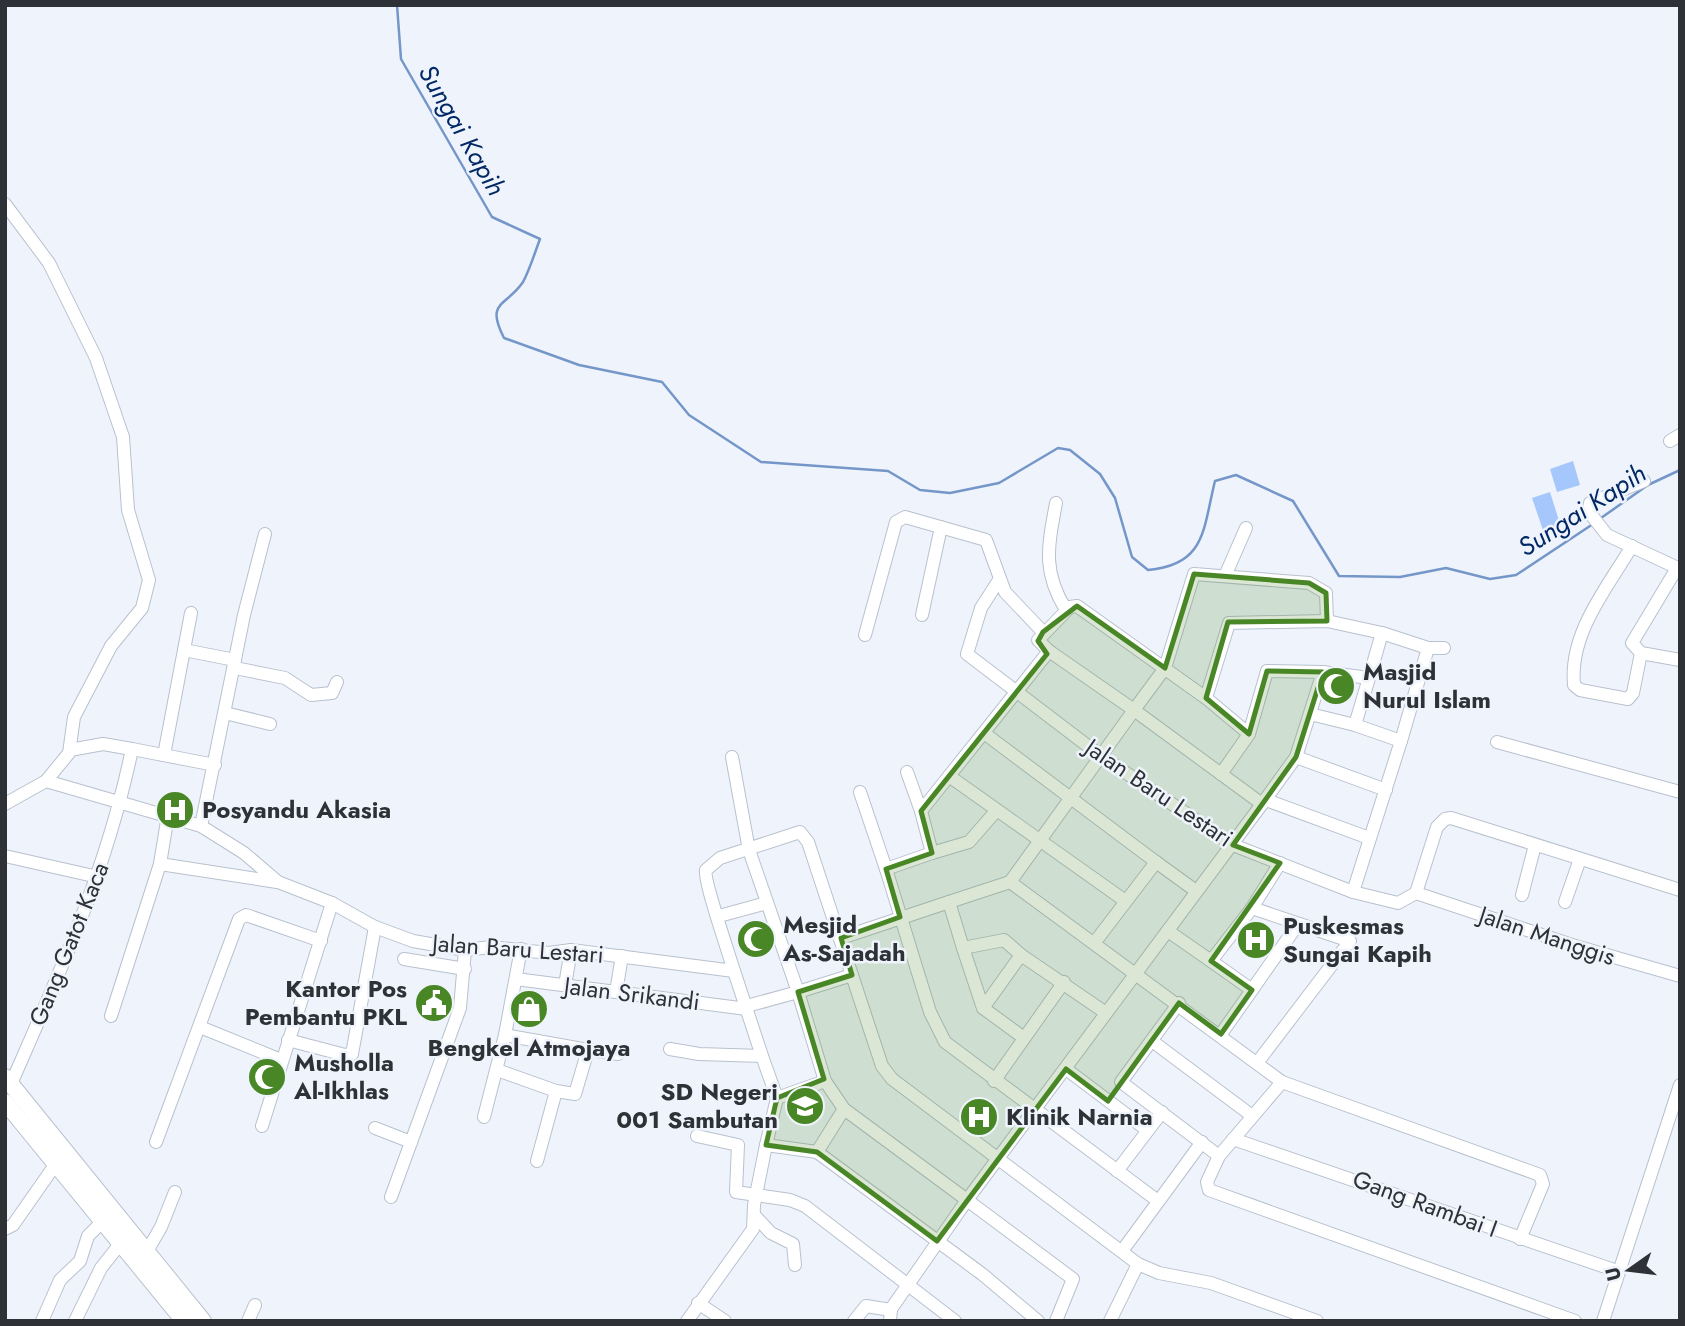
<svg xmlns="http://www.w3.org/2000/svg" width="1685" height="1326" viewBox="0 0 1685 1326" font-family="Jost,sans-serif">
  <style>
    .green { fill: #a5c7fb }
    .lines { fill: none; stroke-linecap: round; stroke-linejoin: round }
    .stream { stroke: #7496c9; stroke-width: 2.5 }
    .minor-casing { stroke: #b8c1ce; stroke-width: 14 }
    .major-casing { stroke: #b8c1ce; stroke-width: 18 }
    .minor { stroke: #fff; stroke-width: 12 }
    .major { stroke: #fff; stroke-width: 16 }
    .marked { fill: #498726; fill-opacity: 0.2; stroke: #498726; stroke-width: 5; stroke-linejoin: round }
    .labels { text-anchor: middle; stroke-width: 5; stroke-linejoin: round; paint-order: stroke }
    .poi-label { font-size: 24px; font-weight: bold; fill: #2e3136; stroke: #eff4fc; text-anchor: start }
    .street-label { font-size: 24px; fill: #2e3136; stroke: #eff4fc }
    .water-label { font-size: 26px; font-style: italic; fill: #002864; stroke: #eff4fc }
  </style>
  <rect width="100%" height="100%" fill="#eff4fc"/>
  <g class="green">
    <polygon points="1573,461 1580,485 1557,492 1550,469"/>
    <polygon points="1550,492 1561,527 1544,533 1532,498"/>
  </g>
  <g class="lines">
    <g class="stream">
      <path d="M397 5 401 59 492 217 540 239C535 252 530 269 523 282 506 307 485 301 504 338L579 365 662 382 689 415 761 462 888 471 920 490 950 493 999 483 1058 448 1070 450 1100 474 1115 498 1132 557 1148 570C1206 565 1203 529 1215 481L1236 475 1293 501 1339 576 1400 577 1446 568 1490 579 1516 575 1593 524"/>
      <polyline points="1601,518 1648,485 1680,470"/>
    </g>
    <defs>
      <g id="minor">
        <polyline points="5,204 49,263 96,358 123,437 128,510 149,580 142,608 111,646 74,717 69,753 46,781 5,804"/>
        <polyline points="1670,441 1680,435"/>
        <polyline points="1644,481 1590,503 1589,512 1607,535 1680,569"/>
        <path d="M1056 503C1048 547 1042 571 1066 610"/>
        <path d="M1632 546C1607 588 1569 633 1574 685L1580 690 1628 699 1633 693 1641 653"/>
        <polyline points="1677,568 1632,643 1641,653 1680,660"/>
        <polyline points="1225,576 1246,528"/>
        <polyline points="999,580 981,608 967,654 1101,756 1233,845 1353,892 1398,903 1416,893 1437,827 1445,819 1451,818 1680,890"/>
        <polyline points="922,615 941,527"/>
        <polyline points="865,635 896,522 905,517 986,540 1005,592 1043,632"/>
        <polyline points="184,650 235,660"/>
        <polyline points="1049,651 1038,640 1070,607 1077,606 1206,698 1249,734 1221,774"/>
        <polyline points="235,668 285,678 311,695 332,693 337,682"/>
        <polyline points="1323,672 1369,678 1382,633 1428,648 1444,648"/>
        <polyline points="1369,678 1355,725 1401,741 1428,648"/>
        <polyline points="1206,698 1229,623 1327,621 1382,633"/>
        <polyline points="225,713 270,724"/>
        <polyline points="1310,714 1355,725"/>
        <polyline points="984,733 1156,862 1095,942"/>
        <polyline points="1249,734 1267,671 1323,672 1296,757 1262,804"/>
        <polyline points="1497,742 1680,792"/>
        <polyline points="70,750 103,744 132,749"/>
        <polyline points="164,755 191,613"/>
        <polyline points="732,757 749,850 798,992 747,1006"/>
        <polyline points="1296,757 1386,790"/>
        <polyline points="907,772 921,811"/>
        <polyline points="949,776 1049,651 1134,710 1165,668 1194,574 1309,583 1326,593 1327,621"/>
        <path d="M46 781 201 826 244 853 278 882 332 903 375 927 413 941 465 950 491 947 549 953 571 950 734 971C729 954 703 879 706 870L720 858 800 832 808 842 882 1066 892 1079 1138 1264 1159 1273 1211 1283 1317 1321"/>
        <polyline points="860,792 886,869"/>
        <polyline points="1266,800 1369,838"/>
        <polyline points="996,811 969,842 932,853 921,811 949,776 1124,900"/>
        <polyline points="201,826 244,615 265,534"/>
        <polyline points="932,853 886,869 930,1012 945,1042 1158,1201"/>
        <polyline points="5,856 98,877"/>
        <polyline points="1156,862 1196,891"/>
        <polyline points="160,864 277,882"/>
        <polyline points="1010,882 949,902 963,948 1004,940 1021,955 1106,1013"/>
        <polyline points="1353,892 1401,741"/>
        <polyline points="1416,893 1572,945 1680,976"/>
        <polyline points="1522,895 1535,845"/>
        <polyline points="1565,902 1580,859"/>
        <polyline points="1252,908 1211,961 1252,990 1298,924"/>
        <polyline points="719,916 767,903"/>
        <polyline points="1168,931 1211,961"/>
        <polyline points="841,938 949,902"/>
        <polyline points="963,948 983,1008 1021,955"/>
        <polyline points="404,959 465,969"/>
        <polyline points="852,975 798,992 825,1081 844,1109 967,1200 1262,804 1134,710 1010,882 1282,1082 1540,1175 1543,1184 1520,1239"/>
        <polyline points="516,979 747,1009"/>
        <polyline points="565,985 571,950"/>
        <polyline points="616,992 622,956"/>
        <polyline points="1179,1003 1121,1082 1219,1156"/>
        <polyline points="983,1008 1024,1038"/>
        <polyline points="111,1016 160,864 168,815"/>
        <polyline points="200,1027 281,1060"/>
        <polyline points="1221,1034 1252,990"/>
        <polyline points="505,1035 588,1050 575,1094 556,1091"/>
        <polyline points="288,1040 345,1055 352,1054 375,927"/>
        <polyline points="1152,1041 1251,1115"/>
        <polyline points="670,1049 699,1054 762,1056 734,971"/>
        <polyline points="588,1050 618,1054"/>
        <polyline points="762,1056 777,1098 825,1081"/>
        <polyline points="1257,1063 1350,941 1252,908 1280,863"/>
        <polyline points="1066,1069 1147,1130"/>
        <polyline points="497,1070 556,1091 537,1161"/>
        <polyline points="994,1081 1064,982"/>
        <polyline points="1282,1082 1219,1156 1207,1182 1209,1190 1575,1321"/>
        <path d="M11 1084C60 972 107 870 132 749L215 765"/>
        <polyline points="777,1098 766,1145 817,1152 844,1109"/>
        <polyline points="484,1117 505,1035 521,949"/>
        <polyline points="262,1126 332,903"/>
        <polyline points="375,1128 411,1142"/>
        <polyline points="697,1136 738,1145 736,1192 790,1200 805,1206 955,1321"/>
        <polyline points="1233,1139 1617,1271"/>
        <polyline points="156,1142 239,919 246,915 321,941"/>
        <polyline points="817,1152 982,1274 1038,1321"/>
        <polyline points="1117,1171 1162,1112"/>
        <polyline points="391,1197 460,1008 465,950"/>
        <polyline points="755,1216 771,1233 793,1244 795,1265"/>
        <polyline points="5,1229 13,1225 55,1165"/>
        <polyline points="1122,1251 1202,1142"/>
        <polyline points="146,1253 161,1227 175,1192"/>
        <polyline points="698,1303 725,1321"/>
        <polyline points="42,1321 60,1280 80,1261 88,1236 102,1222"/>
        <polyline points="75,1321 101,1268 120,1244"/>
        <polyline points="248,1321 255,1305"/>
        <polyline points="687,1321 753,1229 754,1205 766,1145"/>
        <polyline points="854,1321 866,1306 891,1310"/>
        <polyline points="890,1321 891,1309 967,1200 1073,1279 1056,1321"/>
        <polyline points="1110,1321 1138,1264"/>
        <polyline points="1603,1321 1680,1085"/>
      </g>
      <g id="major">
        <polyline points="5,1077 203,1321"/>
        <polyline points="5,1102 184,1321"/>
      </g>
    </defs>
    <use href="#minor" class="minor-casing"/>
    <use href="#major" class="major-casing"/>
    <use href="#minor" class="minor"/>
    <use href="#major" class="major"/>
  </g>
  <path class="marked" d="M1194 574 1309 583 1326 593 1327 621 1228 622 1206 698 1249 734 1267 671 1323 672 1296 757 1233 845 1280 863 1211 961 1252 990 1221 1034 1179 1003 1108 1101 1066 1069 937 1241 817 1152 766 1145 777 1098 824 1079 798 992 852 975 841 938 900 917 886 869 932 853 921 811 1047 654 1038 641 1043 632 1077 606 1165 668Z"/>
  <defs>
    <symbol id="mosque-disc" viewBox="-11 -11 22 22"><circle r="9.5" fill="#498726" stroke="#eff4fc"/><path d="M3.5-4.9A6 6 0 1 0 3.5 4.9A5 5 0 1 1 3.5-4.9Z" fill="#fff"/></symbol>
    <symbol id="hospital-disc" viewBox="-11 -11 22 22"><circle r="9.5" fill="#498726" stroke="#eff4fc"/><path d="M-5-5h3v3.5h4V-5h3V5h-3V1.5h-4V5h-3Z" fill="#fff"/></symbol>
    <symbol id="civic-disc" viewBox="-11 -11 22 22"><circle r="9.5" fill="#498726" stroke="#eff4fc"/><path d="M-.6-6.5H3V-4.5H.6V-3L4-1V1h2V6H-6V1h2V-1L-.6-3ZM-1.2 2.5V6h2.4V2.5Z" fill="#fff"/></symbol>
    <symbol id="shop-disc" viewBox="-11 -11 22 22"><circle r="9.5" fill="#498726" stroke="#eff4fc"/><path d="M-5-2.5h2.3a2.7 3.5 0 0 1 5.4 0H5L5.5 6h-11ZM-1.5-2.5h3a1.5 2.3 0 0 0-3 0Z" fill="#fff"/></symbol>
    <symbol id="school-disc" viewBox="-11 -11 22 22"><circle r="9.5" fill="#498726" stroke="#eff4fc"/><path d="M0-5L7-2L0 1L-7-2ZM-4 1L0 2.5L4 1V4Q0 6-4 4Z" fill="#fff"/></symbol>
  </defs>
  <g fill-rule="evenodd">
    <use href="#mosque-disc" x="1314" y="664" width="44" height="44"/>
    <use href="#hospital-disc" x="153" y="788" width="44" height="44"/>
    <use href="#mosque-disc" x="734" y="917" width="44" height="44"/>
    <use href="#hospital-disc" x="1234" y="918" width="44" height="44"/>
    <use href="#civic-disc" x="412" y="981" width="44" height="44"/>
    <use href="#shop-disc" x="507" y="987" width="44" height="44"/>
    <use href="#mosque-disc" x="245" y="1055" width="44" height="44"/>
    <use href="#school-disc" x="783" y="1084" width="44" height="44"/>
    <use href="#hospital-disc" x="957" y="1095" width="44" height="44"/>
  </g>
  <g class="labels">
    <g class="poi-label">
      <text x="1363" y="680">Masjid<tspan x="1363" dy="28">Nurul Islam</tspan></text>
      <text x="202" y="818">Posyandu Akasia</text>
      <text x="783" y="933">Mesjid<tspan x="783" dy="28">As-Sajadah</tspan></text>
      <text x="1283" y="934">Puskesmas<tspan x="1283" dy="28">Sungai Kapih</tspan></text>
      <text x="407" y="997" text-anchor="end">Kantor Pos<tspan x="407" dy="28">Pembantu PKL</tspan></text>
      <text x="529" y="1056" text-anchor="middle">Bengkel Atmojaya</text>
      <text x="294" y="1071">Musholla<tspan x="294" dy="28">Al-Ikhlas</tspan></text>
      <text x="778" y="1100" text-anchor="end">SD Negeri<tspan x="778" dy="28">001 Sambutan</tspan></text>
      <text x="1006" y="1125">Klinik Narnia</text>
    </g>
    <g class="street-label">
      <text transform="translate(1159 793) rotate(34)" y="8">Jalan Baru Lestari</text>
      <text transform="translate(1547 936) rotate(18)" y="8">Jalan Manggis</text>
      <text transform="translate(69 944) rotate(-68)" y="8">Gang Gatot Kaca</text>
      <text transform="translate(518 949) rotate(4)" y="8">Jalan Baru Lestari</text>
      <text transform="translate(632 994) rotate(7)" y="8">Jalan Srikandi</text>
      <text transform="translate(1425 1204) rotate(20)" y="8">Gang Rambai I</text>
    </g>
    <g class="water-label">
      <text transform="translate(462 130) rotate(60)" y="9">Sungai Kapih</text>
      <text transform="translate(1582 510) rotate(-33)" y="9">Sungai Kapih</text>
    </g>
  </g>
  <rect width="1685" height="1326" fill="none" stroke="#2e3136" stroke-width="14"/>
  <g transform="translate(1629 1270) rotate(256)" stroke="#eff4fc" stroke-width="5" paint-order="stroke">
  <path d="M0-5L12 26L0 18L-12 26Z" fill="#2e3136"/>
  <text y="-10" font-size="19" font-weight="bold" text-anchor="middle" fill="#2e3136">U</text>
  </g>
</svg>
